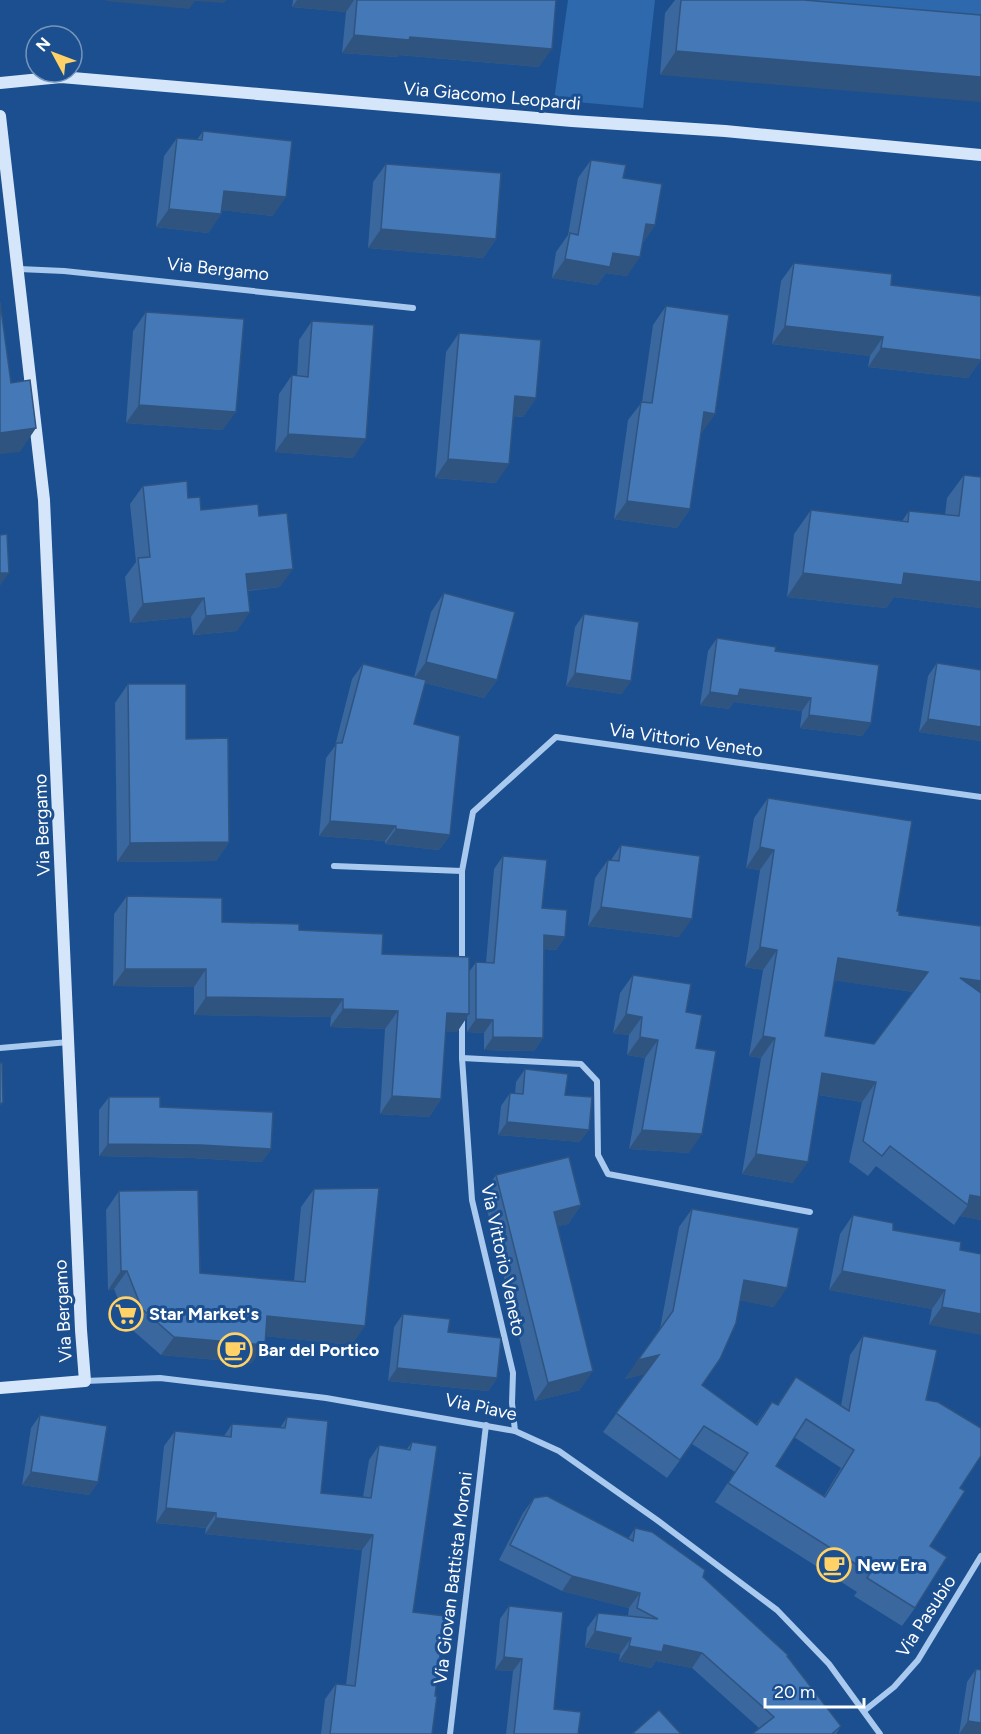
<svg xmlns="http://www.w3.org/2000/svg" width="981" height="1734" viewBox="0 0 981 1734" font-family="Figtree,sans-serif">
  <style>
    .green { fill: #2e69ad }
    .lines { fill: none; stroke-linecap: round; stroke-linejoin: round }
    .street { stroke: #a9c9ee; stroke-width: 6 }
    .secondary { stroke: #d6e6fa; stroke-width: 12 }
    .wall { fill: #3a679d; fill-rule: evenodd }
    .shaded-wall { fill: #305480 }
    .building { fill: #4478b7; stroke: #305480; stroke-width: 1.5; fill-rule: evenodd }
    .labels { text-anchor: middle; stroke-width: 6; stroke-linejoin: round; paint-order: stroke }
    .street-label { font-size: 18px; fill: #fff; stroke: #1b4f8f }
    .poi-label { font-size: 18px; font-weight: bold; fill: #fff; stroke: #1b4f8f; text-anchor: start }
  </style>
  <rect width="100%" height="100%" fill="#1b4f8f"/>
  <g class="green">
    <polygon points="568,0 655,0 643,108 554,100"/>
    <polygon points="807,0 981,0 981,18"/>
  </g>
  <g class="lines">
    <g class="street">
      <polyline points="19,269 64,271 413,308"/>
      <polyline points="334,866 462,871"/>
      <polyline points="462,963 462,871 473,812 556,737 981,797"/>
      <polyline points="462,1018 462,1058 472,1200 513,1373 512,1403 515,1431"/>
      <polyline points="0,1048 69,1042"/>
      <polyline points="462,1058 581,1064 597,1081 598,1155 608,1174 810,1212"/>
      <polyline points="85,1381 160,1378 326,1398 515,1431 559,1451 657,1520 777,1610 829,1664 880,1734"/>
      <polyline points="864,1711 894,1687 918,1660 981,1556"/>
      <polyline points="450,1734 486,1425"/>
    </g>
    <g class="secondary">
      <polyline points="0,83 61,77 572,121 725,131 981,155"/>
      <polyline points="0,116 44,500 81,1330 85,1381 0,1388"/>
    </g>
  </g>
  <g class="wall">
    <polygon points="293,0 556,0 539,67 399,55 397,57 342,53 346,12 292,7"/>
    <polygon points="675,0 804,0 660,75 665,13"/>
    <polygon points="203,131 273,216 222,210 221,214 208,233 156,227 164,156 177,138 197,140"/>
    <polygon points="591,160 623,178 655,225 642,244 627,276 606,273 597,285 552,278 556,252 568,235 578,178"/>
    <polygon points="386,164 496,239 483,258 368,248 373,182"/>
    <polygon points="794,263 891,285 981,360 968,378 868,367 870,356 772,344 781,281"/>
    <polygon points="666,306 715,414 701,433 690,509 677,528 614,519 628,420 642,402 653,325"/>
    <polygon points="146,312 223,430 126,423 133,331"/>
    <polygon points="312,321 353,458 275,452 279,394 292,375 297,376 299,340"/>
    <polygon points="459,333 536,398 523,417 514,416 496,483 435,478 446,352"/>
    <polygon points="964,475 981,608 894,597 886,608 787,597 794,534 811,510 902,521 909,511 945,515 947,498"/>
    <polygon points="143,486 188,498 201,510 259,516 280,587 248,591 237,631 193,635 191,617 130,623 125,577 136,562 130,504"/>
    <polygon points="444,593 497,680 484,698 425,683 414,724 450,835 439,850 385,844 385,841 319,836 326,758 335,746 352,679 363,664 414,677 431,612"/>
    <polygon points="584,614 622,694 566,686 575,627"/>
    <polygon points="717,638 775,651 871,723 862,736 800,728 802,711 734,702 729,709 700,705 708,651"/>
    <polygon points="937,663 981,670 981,741 919,732 928,676"/>
    <polygon points="128,684 186,739 229,842 216,861 117,862 115,703"/>
    <path d="M768 798 897 911 981 1220 960 1216 954 1225 876 1166 868 1176 849 1162 862 1102 819 1095 793 1183 742 1174 761 1058 749 1056 763 970 745 967 760 870 746 868 754 818ZM834 980 913 992 874 1044 825 1036Z"/>
    <polygon points="621,845 679,937 588,926 595,878 608,860 611,860"/>
    <polygon points="503,856 565,937 556,950 544,949 543,1038 534,1051 484,1050 484,1033 467,1032 467,1017 457,1032 445,1031 441,1099 429,1117 380,1114 385,1029 330,1027 331,1017 194,1015 194,987 113,986 114,914 127,896 222,922 299,930 382,954 469,972 476,962 486,962 494,869"/>
    <polygon points="633,975 686,1012 696,1048 689,1153 629,1149 645,1058 627,1055 629,1035 613,1033 620,993"/>
    <polygon points="525,1069 565,1095 580,1142 498,1135 501,1106 510,1093 515,1094 516,1082"/>
    <polygon points="109,1097 271,1149 262,1162 192,1158 99,1156 99,1110"/>
    <polygon points="496,1175 581,1205 568,1224 558,1226 580,1390 535,1401 483,1194"/>
    <polygon points="314,1189 352,1345 265,1336 252,1363 161,1355 129,1327 114,1289 108,1290 106,1210 119,1191 200,1273 294,1281 301,1207"/>
    <path d="M692 1209 774 1307 740 1300 702 1385 756 1424 772 1402 777 1405 796 1377 841 1406 850 1355 863 1336 926 1400 960 1488 930 1546 915 1608 902 1626 854 1596 857 1592 715 1502 735 1472 692 1444 667 1478 603 1432 645 1374 625 1379 660 1329 679 1227ZM794 1437 841 1468 824 1496 776 1466Z"/>
    <polygon points="853,1215 893,1230 960,1250 981,1254 929,1325 932,1309 829,1290 840,1234"/>
    <polygon points="403,1314 448,1332 497,1378 488,1391 388,1381 394,1327"/>
    <polygon points="40,1415 98,1482 89,1495 22,1485 31,1428"/>
    <polygon points="287,1417 321,1493 363,1497 369,1460 379,1445 407,1449 412,1442 413,1612 435,1696 432,1734 321,1734 325,1699 336,1684 346,1685 362,1550 205,1534 206,1528 156,1523 164,1446 175,1431 224,1436 232,1424 280,1428"/>
    <polygon points="534,1498 628,1539 635,1528 703,1577 788,1655 787,1657 841,1726 836,1734 752,1734 759,1728 692,1668 656,1661 651,1668 619,1661 620,1654 585,1647 587,1628 598,1613 628,1616 629,1608 562,1591 499,1560 523,1513"/>
    <polygon points="509,1606 554,1709 578,1734 506,1734 513,1671 495,1670 500,1619"/>
    <polygon points="976,1669 981,1734 959,1734 967,1682"/>
  </g>
  <g class="shaded-wall">
    <polygon points="107,0 227,0 224,3 195,1 189,9 106,1"/>
    <polygon points="297,0 354,0 346,12 292,7"/>
    <polygon points="354,35 410,37 552,49 539,67 399,55 397,57 342,53"/>
    <polygon points="676,51 981,77 981,102 660,75"/>
    <polygon points="224,191 286,197 273,216 211,209"/>
    <polygon points="169,209 221,214 208,233 156,227"/>
    <polygon points="646,224 655,225 642,244"/>
    <polygon points="381,229 496,239 483,258 368,248"/>
    <polygon points="613,253 640,257 627,276 606,273 597,285 552,278 565,259"/>
    <polygon points="785,326 883,337 870,356 772,344"/>
    <polygon points="881,348 981,360 968,378 868,367"/>
    <polygon points="515,396 536,398 523,417 502,415"/>
    <polygon points="139,405 236,412 223,430 126,423"/>
    <polygon points="704,412 715,414 702,433 691,431"/>
    <polygon points="36,428 20,452 0,454 0,433"/>
    <polygon points="288,434 366,439 353,458 275,452"/>
    <polygon points="448,459 509,464 496,483 435,478"/>
    <polygon points="627,501 690,509 677,528 614,519"/>
    <polygon points="293,569 280,587 233,592 246,574"/>
    <polygon points="0,573 9,573 0,586"/>
    <polygon points="803,573 904,573 981,582 981,608 894,597 886,608 787,597"/>
    <polygon points="204,598 191,617 130,623 143,604"/>
    <polygon points="250,612 237,631 193,635 206,616"/>
    <polygon points="426,662 497,680 484,698 413,680"/>
    <polygon points="575,673 631,681 622,694 566,686"/>
    <polygon points="740,689 811,698 802,711 734,702 729,709 700,705 710,692"/>
    <polygon points="809,715 871,723 862,736 800,728"/>
    <polygon points="928,719 981,727 981,741 919,732"/>
    <polygon points="330,821 396,826 385,841 319,836"/>
    <polygon points="396,829 450,835 439,850 385,844"/>
    <polygon points="229,842 216,861 117,862 130,843"/>
    <polygon points="760,847 774,850 760,870 746,868"/>
    <polygon points="601,907 692,919 679,937 588,926"/>
    <polygon points="544,935 565,937 556,950 535,948"/>
    <polygon points="760,947 777,950 763,970 745,967"/>
    <polygon points="838,958 928,972 914,992 824,979"/>
    <polygon points="125,969 206,969 194,987 113,986"/>
    <polygon points="960,978 981,981 981,1003"/>
    <polygon points="206,997 343,999 331,1017 194,1015"/>
    <polygon points="343,1009 398,1011 385,1029 330,1027"/>
    <polygon points="447,1013 469,1014 457,1032 434,1031"/>
    <polygon points="626,1014 642,1017 629,1035 613,1033"/>
    <polygon points="476,1019 493,1020 484,1033 467,1032"/>
    <polygon points="763,1036 775,1038 761,1058 749,1056"/>
    <polygon points="493,1037 543,1038 534,1051 484,1050"/>
    <polygon points="640,1037 658,1040 645,1058 627,1055"/>
    <polygon points="822,1073 876,1082 862,1102 808,1093"/>
    <polygon points="392,1096 441,1099 429,1117 380,1114"/>
    <polygon points="507,1122 589,1130 580,1142 498,1135"/>
    <polygon points="642,1130 702,1134 689,1153 629,1149"/>
    <polygon points="108,1144 201,1145 271,1149 262,1162 192,1158 99,1156"/>
    <polygon points="756,1154 808,1162 793,1183 742,1174"/>
    <polygon points="970,1195 981,1197 981,1220 960,1216 968,1205"/>
    <polygon points="581,1205 568,1224 541,1230 554,1212"/>
    <polygon points="121,1271 127,1271 114,1289 108,1290"/>
    <polygon points="842,1271 945,1290 932,1309 829,1290"/>
    <polygon points="744,1280 787,1288 774,1307 731,1299"/>
    <polygon points="942,1307 981,1314 981,1335 929,1325"/>
    <polygon points="267,1316 365,1326 352,1345 254,1335"/>
    <polygon points="174,1337 265,1345 252,1363 161,1355"/>
    <polygon points="659,1355 646,1374 625,1379 638,1360"/>
    <polygon points="397,1368 497,1378 488,1391 388,1381"/>
    <polygon points="593,1371 580,1390 535,1401 548,1383"/>
    <polygon points="31,1472 98,1482 89,1495 22,1485"/>
    <polygon points="166,1508 216,1513 206,1528 156,1523"/>
    <polygon points="216,1518 373,1535 362,1550 205,1534"/>
    <polygon points="572,1576 640,1593 629,1608 562,1591"/>
    <polygon points="595,1631 631,1638 620,1654 585,1647"/>
    <polygon points="664,1645 702,1653 692,1668 656,1661 651,1668 619,1661 629,1646"/>
    <polygon points="504,1657 522,1659 513,1671 495,1670"/>
    <polygon points="968,1721 981,1723 981,1734 959,1734"/>
  </g>
  <g class="building">
    <polygon points="357,0 556,0 552,49 410,37 409,40 354,35"/>
    <polygon points="681,0 804,0 981,15 981,77 676,51"/>
    <polygon points="203,131 292,141 286,197 224,191 221,214 169,209 177,138 202,140"/>
    <polygon points="591,160 626,165 623,178 662,184 655,225 646,224 640,257 613,253 610,267 565,259 570,233 578,235"/>
    <polygon points="386,164 501,173 496,239 381,229"/>
    <polygon points="794,263 892,274 891,285 981,296 981,360 881,348 883,337 785,326"/>
    <polygon points="0,302 11,383 30,380 36,428 0,433"/>
    <polygon points="666,306 729,315 715,414 704,412 690,509 627,501 641,402 652,403"/>
    <polygon points="146,312 244,319 236,412 139,405"/>
    <polygon points="312,321 374,325 366,439 288,434 292,375 308,377"/>
    <polygon points="459,333 541,340 536,398 515,396 509,464 448,459"/>
    <polygon points="964,475 981,477 981,582 904,573 902,585 803,573 811,510 908,522 909,511 959,516"/>
    <polygon points="187,481 188,498 200,497 201,510 258,504 259,516 287,513 293,569 246,574 250,612 206,616 204,598 143,604 138,558 150,557 143,486"/>
    <polygon points="7,534 9,573 0,573 0,535"/>
    <polygon points="444,593 515,612 497,680 426,662"/>
    <polygon points="584,614 639,622 631,681 575,673"/>
    <polygon points="717,638 776,647 775,651 879,665 871,723 809,715 811,698 740,689 738,696 710,692"/>
    <polygon points="937,663 981,670 981,727 928,719"/>
    <polygon points="363,664 426,680 414,724 460,736 450,835 396,829 396,826 330,821 336,743 342,743"/>
    <polygon points="128,684 186,684 186,739 228,738 229,842 130,843"/>
    <path d="M768 798 912 821 897 911H899V915L981 926V981L960 978 981 993V1197L970 1195 968 1205 890 1146 882 1156 863 1141 876 1082 822 1073 808 1162 756 1154 775 1038 763 1036 777 950 760 947 774 850 760 847ZM838 958 928 972 874 1044 825 1036Z"/>
    <polygon points="621,845 700,856 692,919 601,907 608,860 619,861"/>
    <polygon points="503,856 547,860 542,908 567,910 565,937 544,935 543,1038 493,1037 493,1020 476,1019 476,962 494,963"/>
    <polygon points="127,896 222,898 222,922 299,924 299,930 383,934 382,954 469,957 469,1014 447,1013 441,1099 392,1096 398,1011 343,1009 343,999 206,997 206,969 125,969"/>
    <polygon points="633,975 691,984 686,1012 702,1015 696,1048 716,1051 702,1134 642,1130 658,1040 640,1037 642,1017 626,1014"/>
    <polygon points="0,1063 2,1063 3,1102 0,1105"/>
    <polygon points="525,1069 568,1074 565,1095 592,1097 589,1130 507,1122 510,1093 523,1094"/>
    <polygon points="109,1097 160,1097 160,1107 273,1112 271,1149 201,1145 108,1144"/>
    <polygon points="569,1157 581,1205 554,1212 593,1371 548,1383 496,1175"/>
    <polygon points="379,1188 365,1326 267,1316 265,1345 174,1337 142,1309 127,1271 121,1271 119,1191 198,1190 200,1273 305,1282 314,1189"/>
    <path d="M692 1209 799 1228 787 1288 744 1280 736 1323 720 1359 702 1385 757 1425 772 1402 778 1405 796 1377 849 1411 863 1336 937 1350 926 1400 938 1402 981 1428V1456L960 1488 965 1491 930 1546 947 1557 915 1608 867 1578 870 1573 728 1483 748 1453 704 1426 680 1460 616 1413 659 1355 638 1360 673 1311ZM806 1419 854 1450 825 1497 776 1466Z"/>
    <polygon points="853,1215 893,1223 893,1230 961,1242 960,1250 981,1254 981,1314 942,1307 945,1290 842,1271"/>
    <polygon points="403,1314 450,1319 448,1332 501,1338 497,1378 397,1368"/>
    <polygon points="40,1415 107,1426 98,1482 31,1472"/>
    <polygon points="287,1417 328,1421 321,1493 371,1498 379,1445 410,1450 412,1442 437,1446 413,1612 445,1616 435,1696 437,1696 432,1734 330,1734 336,1684 355,1686 373,1535 216,1518 216,1513 166,1508 175,1431 231,1437 232,1424 285,1428"/>
    <polygon points="547,1496 633,1541 635,1528 652,1532 705,1570 703,1577 788,1655 787,1656 841,1726 833,1733 834,1734 752,1734 774,1717 702,1653 664,1645 662,1652 629,1646 631,1638 595,1631 598,1613 658,1619 637,1608 640,1593 572,1576 510,1545 534,1498"/>
    <polygon points="509,1606 563,1612 554,1709 581,1712 578,1734 514,1734 522,1659 504,1657"/>
    <polygon points="976,1669 981,1670 981,1723 968,1721"/>
    <polygon points="659,1710 681,1734 632,1734"/>
  </g>
  <defs>
    <symbol id="supermarket-ring" viewBox="-11 -11 22 22"><circle r="9.5" fill="#1b4f8f" stroke="#ffd166" stroke-width="1.5"/><path d="M-6-5.5h2.5l.6 2H6L4.5 2H-2.5L-4.4-4H-6ZM-1.5 3.2a1.3 1.3 0 1 0 .1 0ZM3 3.2a1.3 1.3 0 1 0 .1 0Z" fill="#ffd166"/></symbol>
    <symbol id="cafe-ring" viewBox="-11 -11 22 22"><circle r="9.5" fill="#1b4f8f" stroke="#ffd166" stroke-width="1.5"/><path d="M-5.5-4.5H6V0H3Q3 3.5 0 3.5H-2.5Q-5.5 3.5-5.5 0ZM3-3.2v2h1.7v-2ZM-6 4.5H4V6H-6Z" fill="#ffd166"/></symbol>
  </defs>
  <g fill-rule="evenodd">
    <use href="#supermarket-ring" x="107" y="1295" width="38" height="38"/>
    <use href="#cafe-ring" x="216" y="1331" width="38" height="38"/>
    <use href="#cafe-ring" x="815" y="1546" width="38" height="38"/>
  </g>
  <g class="labels">
    <g class="street-label">
      <text transform="translate(492 96) rotate(5)" y="6">Via Giacomo Leopardi</text>
      <text transform="translate(218 269) rotate(6)" y="6">Via Bergamo</text>
      <text transform="translate(686 740) rotate(8)" y="6">Via Vittorio Veneto</text>
      <text transform="translate(42 825) rotate(-92)" y="6">Via Bergamo</text>
      <text transform="translate(503 1260) rotate(78)" y="6">Via Vittorio Veneto</text>
      <text transform="translate(63 1311) rotate(-93)" y="6">Via Bergamo</text>
      <text transform="translate(481 1407) rotate(12)" y="6">Via Piave</text>
      <text transform="translate(453 1578) rotate(-83)" y="6">Via Giovan Battista Moroni</text>
      <text transform="translate(926 1616) rotate(-57)" y="6">Via Pasubio</text>
    </g>
    <g class="poi-label">
      <text x="149" y="1320">Star Market's</text>
      <text x="258" y="1356">Bar del Portico</text>
      <text x="857" y="1571">New Era</text>
    </g>
  </g>
  <g transform="translate(54 54) rotate(311)"><circle r="28" fill="#1b4f8f" stroke="#7695bc" stroke-width="1.5"/>
  <path d="M0-4.5L10 22L0 15L-10 22Z" fill="#ffd166"/>
  <text y="-9" font-size="16" font-weight="bold" text-anchor="middle" fill="#ffffff">N</text>
  </g>
  <path d="M765 1698v9h99v-9" fill="none" stroke="#ffffff" stroke-width="3"/>
  <text x="774" y="1698" font-size="18" fill="#ffffff" stroke="#1b4f8f" stroke-width="4.5" paint-order="stroke">20 m</text>
</svg>
